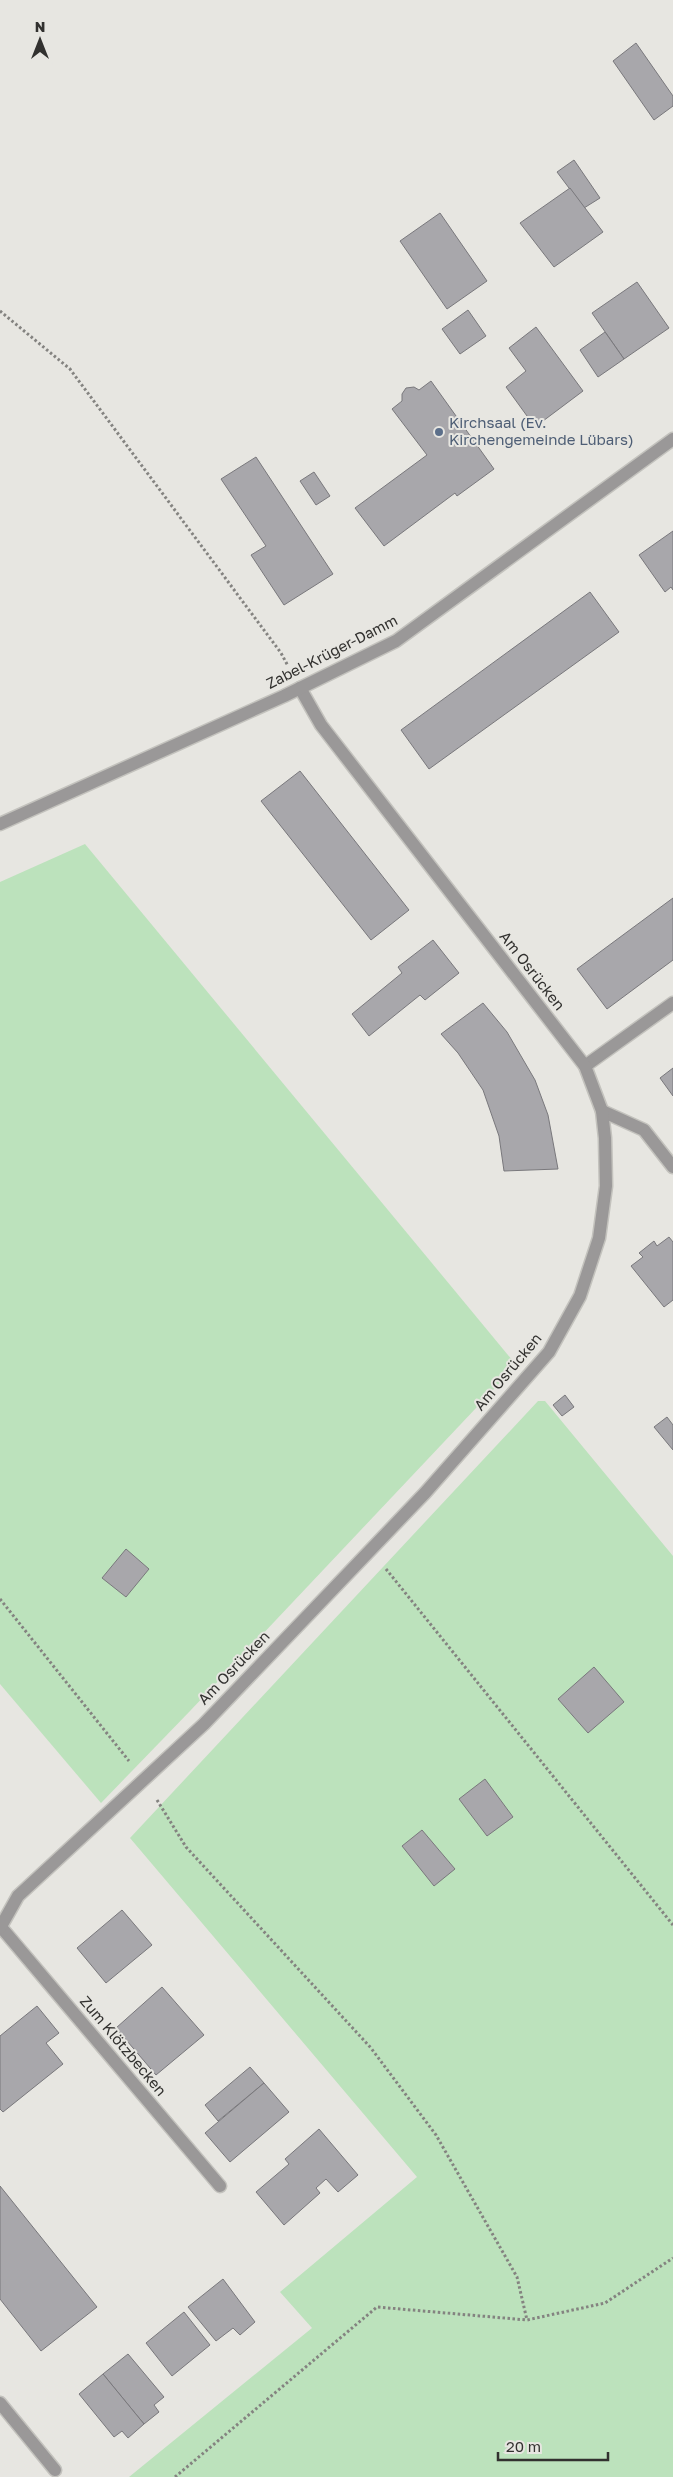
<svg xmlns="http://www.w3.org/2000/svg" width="673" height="2477" viewBox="0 0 673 2477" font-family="'Golos Text',sans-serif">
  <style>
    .green { fill: #bce2bc }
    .building { fill: #a8a7ab; stroke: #79787c }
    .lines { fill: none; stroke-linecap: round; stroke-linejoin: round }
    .service-casing { stroke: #c3c2bd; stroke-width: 15 }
    .minor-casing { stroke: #c3c2bd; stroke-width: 15 }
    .tertiary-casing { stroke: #c3c2bd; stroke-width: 15 }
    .path { stroke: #848380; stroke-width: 3; stroke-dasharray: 2.5 2.5; stroke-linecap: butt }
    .service { stroke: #9a9898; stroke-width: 12 }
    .minor { stroke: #9a9898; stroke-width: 12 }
    .tertiary { stroke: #9a9898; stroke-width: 12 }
    .service-dot { fill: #5c6f8a; stroke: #e7e6e1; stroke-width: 2 }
    .labels { text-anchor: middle; stroke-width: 4; stroke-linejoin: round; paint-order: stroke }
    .service-label { font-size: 15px; fill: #4e5e75; stroke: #e7e6e1; text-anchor: start }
    .street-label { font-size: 15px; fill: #32312f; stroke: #e7e6e1 }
  </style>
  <rect width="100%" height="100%" fill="#e7e6e1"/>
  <g class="green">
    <polygon points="85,844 513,1361 511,1371 190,1711 101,1803 0,1684 0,882"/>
    <polygon points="538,1401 545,1401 673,1556 673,2477 129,2477 312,2328 280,2292 417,2177 130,1838"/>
  </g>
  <g class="building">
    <polygon points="636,43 673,96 673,106 654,120 613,61"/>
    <polygon points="574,160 600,198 584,208 557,172"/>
    <polygon points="570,188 603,232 554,267 520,223"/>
    <polygon points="440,213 487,281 447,309 400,241"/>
    <polygon points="637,282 669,328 624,359 592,313"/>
    <polygon points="468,310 486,336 460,354 442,329"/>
    <polygon points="536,327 583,391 535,427 506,387 526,371 509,348"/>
    <polygon points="605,332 624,359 598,377 580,350"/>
    <polygon points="431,381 494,469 457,496 455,493 384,546 355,508 427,455 392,409 402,401 402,394 406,388 414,387 419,390"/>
    <polygon points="256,457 333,574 284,605 251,555 266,546 221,479"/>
    <polygon points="314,472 330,496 316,505 300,481"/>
    <polygon points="673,531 673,590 671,587 665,592 639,555"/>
    <polygon points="590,592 619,632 429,769 401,730"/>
    <polygon points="300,771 409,910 371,940 261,801"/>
    <polygon points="673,898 673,960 607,1009 577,969"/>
    <polygon points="433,940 459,973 425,1000 420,995 369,1036 352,1014 402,973 398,967"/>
    <polygon points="483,1003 507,1032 535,1080 548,1115 558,1169 504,1171 499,1136 483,1090 458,1053 441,1034"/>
    <polygon points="673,1068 673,1096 660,1078"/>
    <polygon points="669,1237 673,1242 673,1300 664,1307 631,1266 643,1257 639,1253 654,1241 657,1246"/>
    <polygon points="565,1395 574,1407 562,1416 553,1405"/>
    <polygon points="667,1417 673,1425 673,1450 654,1427"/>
    <polygon points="126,1549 149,1569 126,1597 102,1578"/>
    <polygon points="594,1667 624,1702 588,1733 558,1699"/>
    <polygon points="485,1779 513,1817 487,1836 459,1799"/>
    <polygon points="422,1830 455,1869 434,1886 402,1846"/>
    <polygon points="122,1910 152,1945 106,1983 77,1948"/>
    <polygon points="162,1987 204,2035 156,2075 116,2028"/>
    <polygon points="37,2006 59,2033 46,2043 63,2064 3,2112 0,2109 0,2036"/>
    <polygon points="250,2067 264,2083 218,2121 205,2105"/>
    <polygon points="264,2083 289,2112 230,2162 205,2133"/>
    <polygon points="319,2129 358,2175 338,2192 326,2179 316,2188 320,2193 284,2225 256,2192 289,2164 285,2159"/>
    <polygon points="0,2186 97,2307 41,2351 0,2299"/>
    <polygon points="223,2279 255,2322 240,2335 233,2328 216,2341 188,2307"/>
    <polygon points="184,2312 210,2345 172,2376 146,2343"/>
    <polygon points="128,2354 164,2397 154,2405 159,2412 144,2424 103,2374"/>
    <polygon points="103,2374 144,2424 128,2438 122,2431 114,2437 79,2394"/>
  </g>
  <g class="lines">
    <defs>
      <polyline id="service" points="0,1926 220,2186"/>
      <g id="minor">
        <polyline points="585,1066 673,1003"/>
        <polyline points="602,1111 644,1130 673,1167"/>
        <polyline points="0,1928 18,1896 204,1724 425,1493 549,1352 580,1296 599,1238 606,1186 605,1138 602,1111 585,1066 321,725 300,688"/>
        <polyline points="0,2403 55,2470"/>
      </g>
      <polyline id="tertiary" points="0,824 284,696 396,641 673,439"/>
    </defs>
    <use href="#service" class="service-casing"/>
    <use href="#minor" class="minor-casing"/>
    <use href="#tertiary" class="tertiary-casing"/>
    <g class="path">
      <polyline points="0,311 70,369 281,653 288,666"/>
      <polyline points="386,1569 673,1925"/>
      <polyline points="0,1599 129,1761"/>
      <polyline points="157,1800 186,1847 371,2048 436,2135 517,2277 527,2320"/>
      <polyline points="175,2477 377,2307 527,2320 605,2303 673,2258"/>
    </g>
    <use href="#service" class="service"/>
    <use href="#minor" class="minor"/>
    <use href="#tertiary" class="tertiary"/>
  </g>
  <circle class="service-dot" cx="439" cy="432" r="5"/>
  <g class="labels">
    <g class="service-label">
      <text x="449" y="428">Kirchsaal (Ev.<tspan x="449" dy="17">Kirchengemeinde Lübars)</tspan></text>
    </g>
    <g class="street-label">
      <text transform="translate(332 652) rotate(-27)" y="5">Zabel-Krüger-Damm</text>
      <text transform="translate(532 971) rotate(52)" y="5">Am Osrücken</text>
      <text transform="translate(508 1372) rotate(-50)" y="5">Am Osrücken</text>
      <text transform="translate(234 1668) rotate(-46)" y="5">Am Osrücken</text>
      <text transform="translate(123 2046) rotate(50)" y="5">Zum Klötzbecken</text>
    </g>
  </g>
  <g transform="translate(40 40)" stroke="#e7e6e1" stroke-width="4" paint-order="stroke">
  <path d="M0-4L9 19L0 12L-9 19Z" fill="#32312f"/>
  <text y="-8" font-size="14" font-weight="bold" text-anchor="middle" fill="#32312f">N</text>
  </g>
  <path d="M498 2452v8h110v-8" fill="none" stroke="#32312f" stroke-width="2.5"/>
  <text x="506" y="2452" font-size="15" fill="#32312f" stroke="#e7e6e1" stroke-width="4" paint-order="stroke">20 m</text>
</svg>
